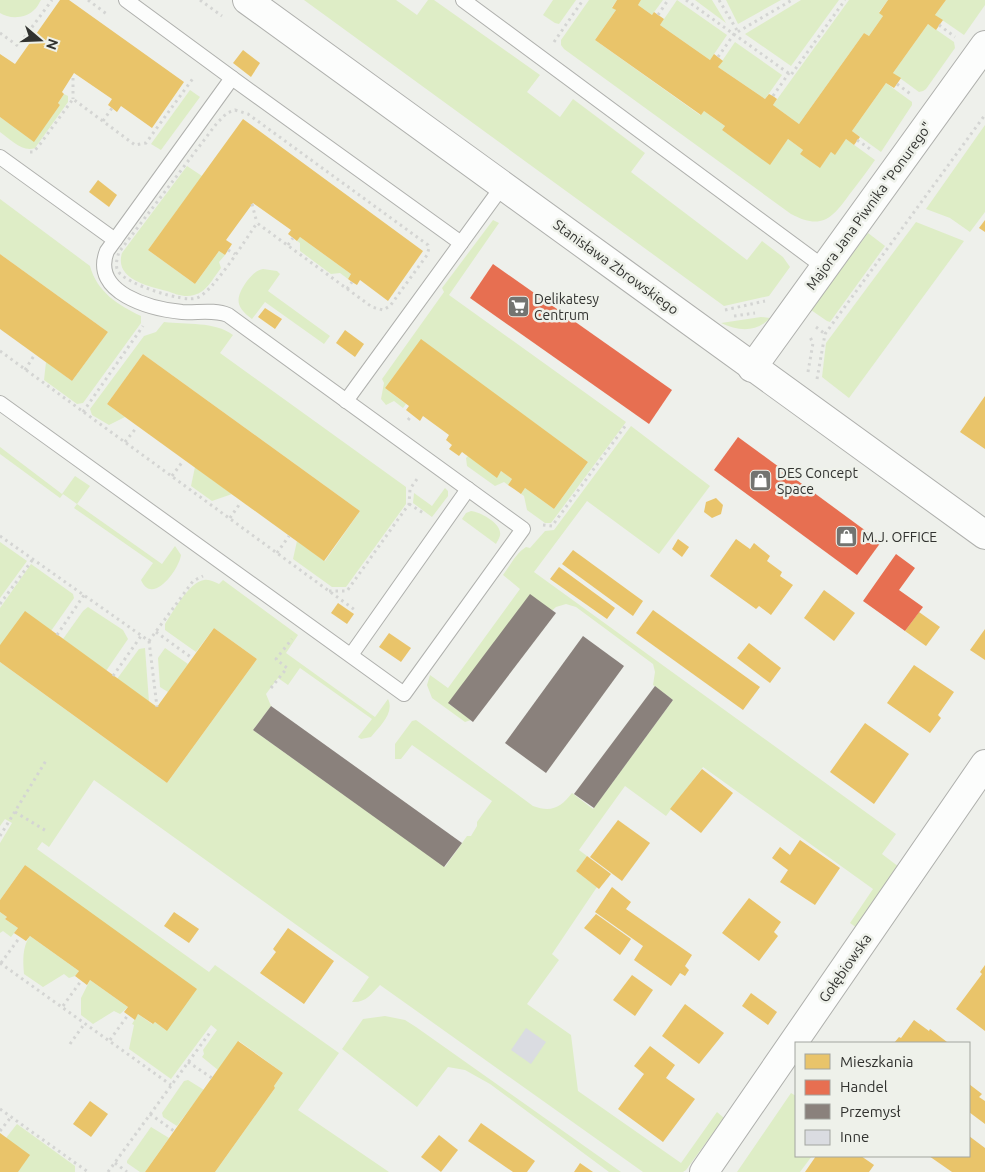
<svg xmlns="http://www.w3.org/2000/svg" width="985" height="1172" viewBox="0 0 985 1172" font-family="Ubuntu,sans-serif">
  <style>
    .green { fill: #deedc6 }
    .homes { fill: #e9c46a }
    .shops { fill: #e76f51 }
    .industry { fill: #8a817c }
    .building { fill: #dadce1 }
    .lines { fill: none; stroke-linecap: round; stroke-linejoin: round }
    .service-casing { stroke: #afb0ad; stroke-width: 16 }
    .minor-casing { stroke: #afb0ad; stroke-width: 30 }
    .secondary-casing { stroke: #afb0ad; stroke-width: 30 }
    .path { stroke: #d4d5d3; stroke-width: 3; stroke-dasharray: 2.5 4; stroke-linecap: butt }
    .service { stroke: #fcfdfc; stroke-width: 14 }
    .minor { stroke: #fcfdfc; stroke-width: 28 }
    .secondary { stroke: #fcfdfc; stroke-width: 28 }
    .labels { text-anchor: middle; stroke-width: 5; stroke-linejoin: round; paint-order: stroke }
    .street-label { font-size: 14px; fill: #31322f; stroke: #eef1ea }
    .poi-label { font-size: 14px; fill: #31322f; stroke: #eef1ea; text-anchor: start }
  </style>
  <rect width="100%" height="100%" fill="#eef0eb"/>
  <g class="green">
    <path d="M0 0H41C39 3 37 8 34 10 25 19 9 19 0 13Z"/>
    <polygon points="304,0 396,0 417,15 428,0 434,0 540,75 527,92 560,117 573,99 645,153 631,172 747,260 762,241 783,257 790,267 769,296 724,306"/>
    <polygon points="553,0 576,0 559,24 555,23 543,15"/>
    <path d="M589 0H617L612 7 616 10 595 40 700 115 704 111 725 126 722 130 770 164 788 139 803 150 800 154 820 167 831 152 835 154 846 139 875 160C867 172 858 183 849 195 832 219 821 230 791 214L564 49 561 45V40Z"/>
    <polygon points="641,0 663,0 652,15 638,5"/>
    <polygon points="677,0 727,35 710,60 660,25"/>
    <polygon points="695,0 712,0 726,23"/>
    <polygon points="726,0 781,0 738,24"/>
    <polygon points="801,0 839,0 791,66 745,34"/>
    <polygon points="849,0 888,0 879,12 883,16 869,36 864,33 799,124 773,105"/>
    <polygon points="946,0 985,0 985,5 964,35 935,15"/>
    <polygon points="928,24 954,42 955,48 926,89 923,91 919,92 893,73"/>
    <polygon points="735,42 782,75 765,99 718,67"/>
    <polygon points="886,83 912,102 912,105 881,152 852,131"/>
    <polygon points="190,90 200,97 161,150 151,144"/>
    <path d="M64 94 68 96V102L35 148C23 153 10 139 0 132V117L34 141 60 105 58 103Z"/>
    <polygon points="985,125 985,212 970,232 950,218 926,209"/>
    <path d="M187 166 202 176 148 250 195 284 219 251 225 255 219 262 221 268C213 278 207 292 194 295 185 298 175 294 167 291 148 286 114 279 122 253Z"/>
    <path d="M0 199 90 266C97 292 118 305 141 316V323L83 403 77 404 44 380 46 362 72 381 108 332 0 254Z"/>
    <polygon points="493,220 499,223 449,295 626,422 551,523 545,523 527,510 524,496 521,494 525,488 554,509 588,462 421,340 385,388 406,404 403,408 394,401 386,405 381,399 384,383 382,379 444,292 442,288"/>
    <polygon points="916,222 964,241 849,398 822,377 826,343"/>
    <polygon points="868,233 885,246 830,322 827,321 811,310"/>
    <polygon points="300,237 351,274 348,279 340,273 331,274 300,251 300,243 297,241"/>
    <path d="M263 269 277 271 280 274 268 291 330 336 324 344 265 302 252 319C235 307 235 298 247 281 252 275 255 271 263 269Z"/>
    <path d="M761 317 770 318C756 333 738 331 721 323Z"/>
    <path d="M164 322C187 325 214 321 233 335L220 353 406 487V504L346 587H332L293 559 297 541 325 561 360 511 143 354 107 404 125 417 109 425 92 415 90 409 144 336 156 332Z"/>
    <path d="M631 426 710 486 659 554 587 501 534 572 896 834 882 854 899 867 857 928 850 923 873 889 703 767 666 816 625 786 579 850 587 856 576 871 597 887 552 954 559 960 527 1004 571 1035 578 1091 681 1163 717 1112 724 1118 686 1170 683 1172H643L380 985C371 994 366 1003 352 1002L369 977 94 780 49 847 42 842 37 849 209 972 215 965 339 1053 298 1110 389 1172H215L275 1088 274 1086 283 1073 239 1041 218 1070 202 1057 204 1054 203 1050 217 1030 211 1025 171 1079 129 1049 134 1025 132 1024 138 1014 152 1024 155 1022 167 1031 25 865 0 900V843L12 823 5 819 0 826V662L167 783 257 659 214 628 196 652 165 630V624C173 612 189 582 204 580 210 579 214 582 219 584L223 580 298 635 286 653 375 717 388 699C395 713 379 727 371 737L361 739 358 737 372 719 300 668 288 685 278 678 266 694 271 706 253 730 445 867 467 836H471L477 826V822L492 801 412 745 401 759H395V744L412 721 416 720 533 806C552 813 561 807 572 793L593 809 673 700 653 685 655 672 653 664 576 607 566 604 556 607 449 704 471 720 465 722 432 698 427 685 430 675 448 688 520 589 503 575C510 566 516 553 526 547L530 548 545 531 554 530Z"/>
    <path d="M0 447 62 494 75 476 90 486 77 504 162 564 175 546 181 555C179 570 152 606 141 580L153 563 74 508 77 504 63 494 60 498 0 454Z"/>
    <polygon points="468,456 497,477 501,471 512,479 508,485 504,482 495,486 467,466 466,458"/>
    <polygon points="195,467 232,494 212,501 191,486"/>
    <polygon points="445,488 448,491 448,496 432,517 413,503 414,493 432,506"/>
    <path d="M471 511C480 512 499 522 500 532 501 536 498 540 496 544L462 519 466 513Z"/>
    <polygon points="0,542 27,561 0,598"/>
    <polygon points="31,564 73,594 74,598 51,631 0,645 0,608"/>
    <polygon points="88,607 123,630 128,639 106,671 63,639 83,611"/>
    <polygon points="145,648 149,702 117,679 139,649"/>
    <polygon points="165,648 188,664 168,692 160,687 158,658"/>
    <polygon points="0,912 7,917 5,919 18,928 11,937 3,931 0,933"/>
    <path d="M30 936 79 971 75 976 69 978 64 974 43 987 24 974C23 961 22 947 30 936Z"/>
    <polygon points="90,980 128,1007 120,1014 114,1011 93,1024 81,1015 81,998"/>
    <polygon points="385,1016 405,1020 416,1027 621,1172 609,1172 490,1084 465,1070 448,1067 417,1107 342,1049 363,1019"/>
    <polygon points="188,1080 204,1090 177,1126 163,1117 162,1113 184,1081"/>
    <polygon points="791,1093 796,1096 796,1156 812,1156 800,1172 737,1172"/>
    <polygon points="17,1124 75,1166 75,1172 18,1172 6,1138"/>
    <polygon points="151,1127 169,1138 145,1172 140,1172 127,1163 127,1161"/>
  </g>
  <g class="homes">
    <polygon points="60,0 69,0 184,82 152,128 121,106 117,112 108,105 112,99 74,73 62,92 64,94 58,103 60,105 34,142 0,117 0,54 15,64"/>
    <polygon points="617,0 641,0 638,5 652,15 654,12 664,19 660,25 710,60 714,54 718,57 723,61 718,67 765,99 769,94 773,96 777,99 773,105 799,124 864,33 869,36 883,16 879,13 888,0 946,0 935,15 943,20 936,30 928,24 893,73 901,78 897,84 894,88 886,83 852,131 860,137 854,145 846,139 835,155 831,152 820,168 800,154 803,150 788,139 770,165 722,130 725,126 704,111 701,115 595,40 616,10 612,8"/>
    <polygon points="243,50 260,63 251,77 233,63"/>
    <polygon points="243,119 423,251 388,301 360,280 357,285 352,282 348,279 351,274 300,237 297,241 288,234 291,230 253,203 226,240 232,244 225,255 219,251 195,284 148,250"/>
    <polygon points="98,180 117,195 109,207 89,192"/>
    <polygon points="985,220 985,232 979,228"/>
    <polygon points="0,254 108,332 72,381 0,329"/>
    <polygon points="265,308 282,319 275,329 258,317"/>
    <polygon points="345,330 364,344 355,357 336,343"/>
    <polygon points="421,339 588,462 554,509 525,488 521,494 514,489 508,485 512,479 501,471 497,478 462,452 459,456 449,449 452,445 446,440 449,435 423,416 420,421 406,410 409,406 385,388"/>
    <polygon points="143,354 360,511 324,561 107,404"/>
    <polygon points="985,396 985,449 960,432"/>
    <polygon points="716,498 723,505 721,514 712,518 704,512 706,502"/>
    <polygon points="678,539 689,547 682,557 672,549"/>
    <polygon points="736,539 750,549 754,543 770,556 767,561 782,572 780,576 793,585 771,615 759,606 756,609 710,576"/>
    <polygon points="573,550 643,601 633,616 562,564"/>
    <polygon points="559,567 615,608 607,619 550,579"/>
    <polygon points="824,590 855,613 834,641 804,618"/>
    <polygon points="338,603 354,614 347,624 331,613"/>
    <polygon points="653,610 760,687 743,710 636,633"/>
    <polygon points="25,611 157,707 214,628 257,659 167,783 0,662 0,645"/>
    <polygon points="919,612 940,627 926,646 905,631"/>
    <polygon points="985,629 985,660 970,650"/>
    <polygon points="389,633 411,648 401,662 379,647"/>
    <polygon points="749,643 781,668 770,683 737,658"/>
    <polygon points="914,665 954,692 938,715 941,718 930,733 887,703"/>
    <polygon points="865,723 909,754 874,804 830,772"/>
    <polygon points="702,769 733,793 701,833 670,809"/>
    <polygon points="618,820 650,843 622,881 590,857"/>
    <polygon points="800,840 840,868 815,905 780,882 788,870 772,858 780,847 790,855"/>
    <polygon points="587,856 611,874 599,889 576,871"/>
    <polygon points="25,865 197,989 167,1031 155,1022 153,1024 138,1014 135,1020 124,1012 128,1007 90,980 87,985 75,976 79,971 30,936 26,941 14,933 18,928 5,919 7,917 0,912 0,900"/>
    <polygon points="612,887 631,902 626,909 692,955 685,966 689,970 685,976 680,973 671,986 634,960 643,946 595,912"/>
    <polygon points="749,898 781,922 774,932 778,936 759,961 722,933"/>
    <polygon points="174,912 199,929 189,943 164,926"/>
    <polygon points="596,914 631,939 620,955 584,928"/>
    <polygon points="288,928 334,961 304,1004 260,973 276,952 273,949"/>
    <polygon points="985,965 985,1031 956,1009 982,974 980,972"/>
    <polygon points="632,975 653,990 635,1016 613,1000"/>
    <polygon points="751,993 777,1012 768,1025 742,1006"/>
    <polygon points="685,1004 724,1033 699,1064 662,1036"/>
    <polygon points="914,1020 929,1031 930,1029 947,1042 894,1043 899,1037 901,1038"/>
    <polygon points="238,1041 283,1073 274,1086 275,1088 215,1172 145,1172"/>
    <polygon points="650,1046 675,1065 666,1078 695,1099 663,1142 618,1109 644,1074 634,1066"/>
    <polygon points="969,1084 982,1094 979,1097 985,1101 985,1124 969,1112"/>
    <polygon points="90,1101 108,1114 91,1137 73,1124"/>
    <polygon points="481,1123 535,1161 527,1172 513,1172 468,1141"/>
    <polygon points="0,1133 30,1155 18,1172 0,1172"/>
    <polygon points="439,1135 458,1150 441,1172 421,1157"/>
    <polygon points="969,1136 985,1148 985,1172 952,1172 929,1156 969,1156"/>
    <polygon points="816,1156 861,1156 874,1165 869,1172 805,1172"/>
    <polygon points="580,1163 593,1172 574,1172"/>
  </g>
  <g class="shops">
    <polygon points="493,264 672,390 649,424 470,298"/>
    <polygon points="738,437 881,542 857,575 714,470"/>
    <polygon points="896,554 915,568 899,590 923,607 905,631 863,601"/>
  </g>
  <g class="industry">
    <polygon points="530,594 556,613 473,722 448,703"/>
    <polygon points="583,636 624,666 546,773 505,743"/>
    <polygon points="655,686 673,700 594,808 574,794"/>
    <polygon points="271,706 462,843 444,867 253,730"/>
  </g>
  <polygon class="building" points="526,1028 546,1042 531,1064 511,1050"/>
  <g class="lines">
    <defs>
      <g id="service">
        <polyline points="463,0 825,268"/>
        <polyline points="232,78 461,243"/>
        <polyline points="0,157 115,240"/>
        <polyline points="346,401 504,184"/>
        <path d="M0 403 404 694 523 529 228 315C214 309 197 313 182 312 151 309 90 293 107 251L232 78 126 0"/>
        <polyline points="351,655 468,489"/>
      </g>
      <g id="minor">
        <polyline points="752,368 985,45"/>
        <polyline points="704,1172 985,764"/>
      </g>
      <path id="secondary" d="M247 0C494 177 738 358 985 535"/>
    </defs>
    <use href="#service" class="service-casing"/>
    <use href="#minor" class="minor-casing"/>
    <use href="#secondary" class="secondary-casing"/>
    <g class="path">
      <polyline points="88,0 108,15"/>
      <polyline points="200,0 222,16"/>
      <polyline points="686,0 791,75 845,0"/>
      <polyline points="719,0 738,32"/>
      <polyline points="658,15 668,0"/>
      <polyline points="939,25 955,37"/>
      <polyline points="0,33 18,46 52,0"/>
      <polyline points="554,42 583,0"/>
      <polyline points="718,57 734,34 792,0"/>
      <polyline points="73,78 73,99"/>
      <polyline points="897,84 912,95"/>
      <polyline points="773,96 789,73"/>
      <path d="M235 110 248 114 428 245 429 248 427 255 390 306 383 310 372 307 257 223C246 239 213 292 197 298 184 303 125 284 118 271 115 266 117 258 119 252L217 123 227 113Z"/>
      <polyline points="103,121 112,108"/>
      <polyline points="857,140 873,151"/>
      <polyline points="30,152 33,152 38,147 73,99 135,145 146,143 194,77"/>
      <polyline points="252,204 257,223"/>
      <polyline points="288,245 293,238"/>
      <polyline points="228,250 235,254"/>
      <polyline points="347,289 352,282"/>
      <polyline points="725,310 765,301"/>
      <polyline points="734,316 755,313"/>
      <polyline points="816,327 825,334"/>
      <polyline points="0,351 355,610"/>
      <polyline points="25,370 35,354"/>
      <polyline points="808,372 813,343 810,337"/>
      <polyline points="817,379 825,334 985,115"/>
      <polyline points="83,412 143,326"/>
      <polyline points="408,420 412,415"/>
      <polyline points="125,442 137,427"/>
      <polyline points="172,476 183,461"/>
      <polyline points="409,504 425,514"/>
      <polyline points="230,518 241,502"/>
      <polyline points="543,525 552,526 626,425"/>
      <polyline points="0,536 149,641 193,581 203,576"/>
      <polyline points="277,553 289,536"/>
      <polyline points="329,591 347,591 409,504 410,489 417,479"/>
      <polyline points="0,604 33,559"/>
      <polyline points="156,632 192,658"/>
      <polyline points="57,635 84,595"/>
      <polyline points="149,641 157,707"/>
      <polyline points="113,676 141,636"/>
      <polyline points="271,688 287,668 276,659 292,639"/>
      <polyline points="15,812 48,832"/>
      <polyline points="0,836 47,759"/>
      <polyline points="0,963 171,1085"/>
      <polyline points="1,963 20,937"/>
      <polyline points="63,1006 81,981"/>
      <polyline points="110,1040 128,1015"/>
      <polyline points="70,1044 85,1023"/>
      <polyline points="188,1062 212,1078"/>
      <polyline points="0,1109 88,1172"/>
      <polyline points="150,1114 174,1131"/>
      <polyline points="0,1131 11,1117"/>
      <polyline points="115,1163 127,1172"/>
      <polyline points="108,1172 211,1031"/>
    </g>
    <use href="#service" class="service"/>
    <use href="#minor" class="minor"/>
    <use href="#secondary" class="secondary"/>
  </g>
  <defs>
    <symbol id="supermarket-square" viewBox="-11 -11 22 22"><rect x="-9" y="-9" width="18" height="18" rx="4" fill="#737471" stroke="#eef1ea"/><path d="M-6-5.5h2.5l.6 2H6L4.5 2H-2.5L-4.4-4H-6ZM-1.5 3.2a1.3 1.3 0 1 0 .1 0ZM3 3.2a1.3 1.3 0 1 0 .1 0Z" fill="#fff"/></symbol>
    <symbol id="shop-square" viewBox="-11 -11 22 22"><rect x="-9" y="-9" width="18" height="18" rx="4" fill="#737471" stroke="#eef1ea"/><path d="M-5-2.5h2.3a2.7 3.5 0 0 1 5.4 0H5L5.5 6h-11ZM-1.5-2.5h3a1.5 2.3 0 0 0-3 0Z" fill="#fff"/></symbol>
  </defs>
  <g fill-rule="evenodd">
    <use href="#supermarket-square" x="506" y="294" width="25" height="25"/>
    <use href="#shop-square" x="748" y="468" width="25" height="25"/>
    <use href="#shop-square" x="834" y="524" width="25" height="25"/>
  </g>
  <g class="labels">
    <g class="street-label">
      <text transform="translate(869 206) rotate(-54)" y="5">Majora Jana Piwnika "Ponurego"</text>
      <text transform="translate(616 267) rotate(36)" y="5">Stanisława Zbrowskiego</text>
      <text transform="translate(845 968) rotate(-55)" y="5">Gołębiowska</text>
    </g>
    <g class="poi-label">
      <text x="534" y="304">Delikatesy<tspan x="534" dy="16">Centrum</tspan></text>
      <text x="777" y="478">DES Concept<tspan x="777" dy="16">Space</tspan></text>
      <text x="862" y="542">M.J. OFFICE</text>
    </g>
  </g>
  <rect x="795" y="1042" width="175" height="115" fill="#eef1ea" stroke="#a2a59f"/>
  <rect x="805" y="1054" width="25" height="15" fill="#e9c46a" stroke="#a2a59f"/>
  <text x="840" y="1067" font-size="15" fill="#31322f">Mieszkania</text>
  <rect x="805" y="1080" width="25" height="15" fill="#e76f51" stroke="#a2a59f"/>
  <text x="840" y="1092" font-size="15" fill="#31322f">Handel</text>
  <rect x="805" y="1104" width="25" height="15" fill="#8a817c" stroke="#a2a59f"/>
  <text x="840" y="1117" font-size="15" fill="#31322f">Przemysł</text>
  <rect x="805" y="1130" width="25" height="15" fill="#dadce1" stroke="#a2a59f"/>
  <text x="840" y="1142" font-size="15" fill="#31322f">Inne</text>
  <g transform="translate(40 40) rotate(109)" stroke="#eef1ea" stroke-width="4" paint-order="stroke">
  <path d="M0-4L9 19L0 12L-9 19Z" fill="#31322f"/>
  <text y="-8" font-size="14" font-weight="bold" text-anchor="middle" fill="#31322f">N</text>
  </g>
</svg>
